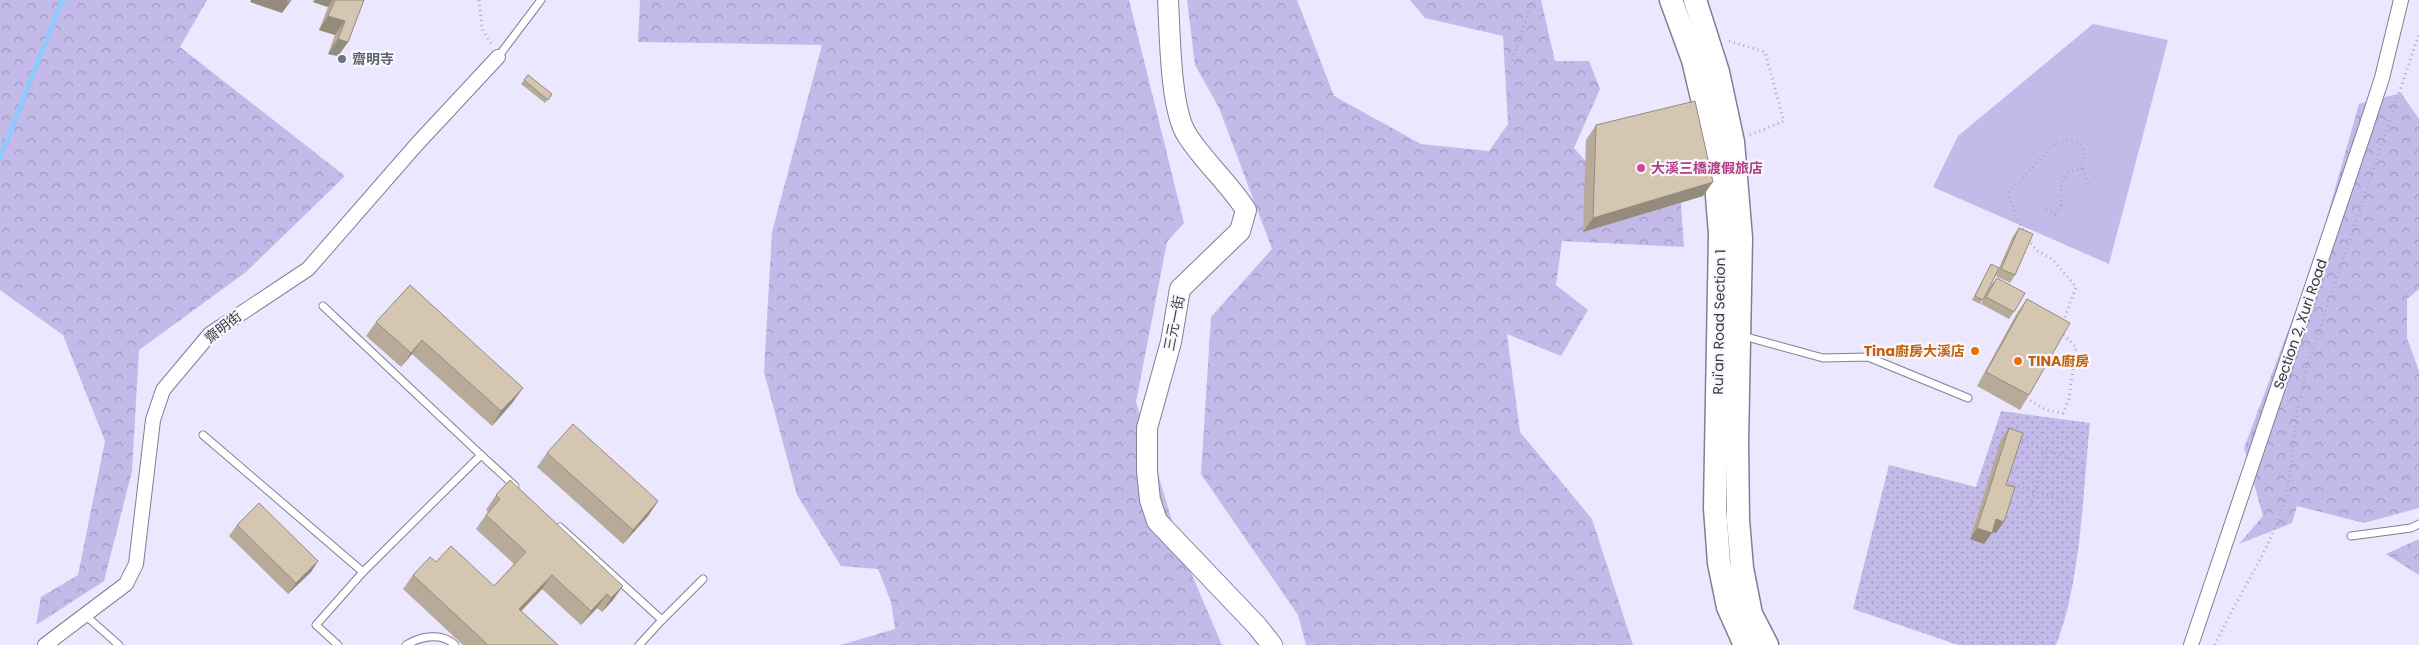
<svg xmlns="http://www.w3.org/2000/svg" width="2419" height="645" viewBox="0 0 2419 645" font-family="Poppins,'Noto Sans TC',sans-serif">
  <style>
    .grass { fill: url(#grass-dots) }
    .forest { fill: url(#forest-crowns) }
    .green { fill: #c3bae9 }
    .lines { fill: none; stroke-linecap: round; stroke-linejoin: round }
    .stream { stroke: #90c9fb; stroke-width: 5 }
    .lane-casing { stroke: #827e94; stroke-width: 9 }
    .street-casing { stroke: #827e94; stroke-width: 16 }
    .secondary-casing { stroke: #827e94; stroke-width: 22 }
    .primary-casing { stroke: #827e94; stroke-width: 25 }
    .path { stroke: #aca9bc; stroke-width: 3; stroke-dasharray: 1 4; stroke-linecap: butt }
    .lane { stroke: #fff; stroke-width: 7 }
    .street { stroke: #fff; stroke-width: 14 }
    .secondary { stroke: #fff; stroke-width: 20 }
    .primary { stroke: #fff; stroke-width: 22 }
    .wall { fill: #b7aa98 }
    .shaded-wall { fill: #958b7c }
    .building { fill: #d5c6b1; stroke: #958b7c }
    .worship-dot { fill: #6b7280; stroke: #f8f7fc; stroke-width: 2 }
    .hotel-dot { fill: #d1479c; stroke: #f8f7fc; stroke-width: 2 }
    .food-dot { fill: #e8710a; stroke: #f8f7fc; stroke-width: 2 }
    .labels { text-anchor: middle; stroke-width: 4.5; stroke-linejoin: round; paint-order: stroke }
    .worship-label { font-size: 14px; font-weight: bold; fill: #5b616d; stroke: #f8f7fc; text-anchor: start }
    .hotel-label { font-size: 14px; font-weight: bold; fill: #b23c85; stroke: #f8f7fc; text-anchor: start }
    .street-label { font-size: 14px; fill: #393741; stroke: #f8f7fc }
    .food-label { font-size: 14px; font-weight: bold; fill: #c56008; stroke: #f8f7fc; text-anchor: end }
  </style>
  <defs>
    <pattern id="grass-dots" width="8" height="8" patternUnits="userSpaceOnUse" patternTransform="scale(1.25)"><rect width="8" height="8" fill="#c3bae9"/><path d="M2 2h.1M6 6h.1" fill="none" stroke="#9f98be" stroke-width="1.8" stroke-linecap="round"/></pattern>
    <pattern id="forest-crowns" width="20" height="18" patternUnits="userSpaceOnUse" patternTransform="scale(1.25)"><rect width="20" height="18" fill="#c3bae9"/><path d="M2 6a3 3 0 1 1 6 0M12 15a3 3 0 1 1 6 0" fill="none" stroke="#9f98be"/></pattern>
  </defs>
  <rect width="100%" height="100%" fill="#ebe7ff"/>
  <path class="grass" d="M2001 411 2090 423C2083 490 2081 583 2056 645H1958L1853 609 1889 465 1976 487Z"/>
  <g class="forest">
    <polygon points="0,0 207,0 180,47 345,176 246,272 139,350 132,471 104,581 36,625 41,597 78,575 105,441 63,335 0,290"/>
    <polygon points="640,0 1129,0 1184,223 1167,242 1136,402 1180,547 1222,645 841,645 895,629 891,602 878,569 841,566 797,495 764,372 772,232 822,45 638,42"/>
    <polygon points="1187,0 1297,0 1334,96 1421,144 1489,151 1508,124 1503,36 1425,18 1410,0 1541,0 1555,61 1589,61 1600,89 1574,148 1589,165 1677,148 1684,247 1562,241 1556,285 1588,310 1561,356 1507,334 1520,432 1592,519 1633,645 1306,645 1298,615 1201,474 1211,317 1272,249 1219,108 1195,65"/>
    <polygon points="2401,93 2419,119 2419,289 2407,299 2407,338 2419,371 2419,508 2364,523 2297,506 2292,523 2239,544 2263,516 2244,448 2315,259 2359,104"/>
    <polygon points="2419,539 2419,575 2386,554"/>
  </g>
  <polygon class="green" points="2093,24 2168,40 2109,264 1933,187 1958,136"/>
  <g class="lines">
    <polyline class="stream" points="0,158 61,3 64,0"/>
    <defs>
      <g id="lane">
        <polyline points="498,57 541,0"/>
        <polyline points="323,306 481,455"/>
        <polyline points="1743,336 1823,358 1868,357 1968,398"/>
        <polyline points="203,435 363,572 316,625 338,645"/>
        <polyline points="560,527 662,620 703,579"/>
        <polyline points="2351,536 2411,528 2419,524"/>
        <polyline points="363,572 481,455 515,486"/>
        <polyline points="85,615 119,645"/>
        <path d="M406 645C421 636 442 632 455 645"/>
        <polyline points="639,645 662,620"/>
      </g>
      <g id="street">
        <polyline points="45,645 126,584 136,564 153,420 163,390 210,334 308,269 417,144 498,57"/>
        <polyline points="2191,645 2366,127 2382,78 2401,0"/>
      </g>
      <path id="secondary" d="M1168 0C1170 33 1170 109 1187 135 1204 162 1229 183 1246 210L1240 231 1180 289 1171 342 1147 428V471L1150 500 1157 521 1257 626 1272 645"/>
      <g id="primary">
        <polyline points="1671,0 1693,60 1713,145 1720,234 1715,508 1719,563 1728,607 1745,645"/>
        <polyline points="1695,0 1718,72 1733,142 1741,238 1737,443 1738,520 1742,568 1751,614 1767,645"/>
      </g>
    </defs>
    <use href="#lane" class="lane-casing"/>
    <use href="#street" class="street-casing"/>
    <use href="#secondary" class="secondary-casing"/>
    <use href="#primary" class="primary-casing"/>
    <g class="path">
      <polyline points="479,0 482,29 492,45"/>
      <polyline points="1729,41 1765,52 1784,121 1750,135"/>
      <polyline points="1512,60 1533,0"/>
      <polyline points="2082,169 2089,185"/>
      <polyline points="2025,234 2016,216 2008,194 2055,143 2068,140 2080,143 2085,152 2082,169 2069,172 2061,184 2061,206 2055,214 2045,208"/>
      <polyline points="2028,239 2036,250 2052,259 2076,287 2063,322"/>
      <polyline points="2026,398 2046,410 2063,413 2069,399 2076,347 2061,332"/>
      <polyline points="2018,438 2077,462"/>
      <polyline points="2004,482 2067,501"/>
      <polyline points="2030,506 2047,451"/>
      <path d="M2215 645C2234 603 2260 565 2277 523 2290 491 2291 456 2296 422 2298 404 2304 385 2307 366L2419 34"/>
    </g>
    <use href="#lane" class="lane"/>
    <use href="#street" class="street"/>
    <use href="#secondary" class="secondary"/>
    <use href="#primary" class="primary"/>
  </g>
  <g class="wall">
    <polygon points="314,0 364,0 348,42 338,56 328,54 335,35 319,30 328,7 313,2"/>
    <polygon points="528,75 552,94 545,103 521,84"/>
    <polygon points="1596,125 1703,196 1583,232 1586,140"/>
    <polygon points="2019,228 2015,275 2010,283 1996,276 1999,269 1980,304 1972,300 1991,264 1999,268 2013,236"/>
    <polygon points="1997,278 2014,312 2009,319 1981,304 1991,285"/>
    <polygon points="410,285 513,402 492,426 412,354 401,367 366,336 376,322"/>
    <polygon points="2027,299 2029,395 2020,410 1977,386 2017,313"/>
    <polygon points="2009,428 2006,485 1996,533 1992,531 1984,544 1970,539 2001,439"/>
    <polygon points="547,453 658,501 648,516 623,544 537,467"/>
    <polygon points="510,480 613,600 602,612 597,608 581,625 542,589 521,611 558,645 463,645 403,589 413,575 436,562 494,586 514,564 476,529 488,512 486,510 496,495"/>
    <polygon points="237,525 318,561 311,572 288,594 229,536"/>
  </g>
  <g class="shaded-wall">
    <polygon points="251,0 284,0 290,2 282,13 250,2"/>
    <polygon points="315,0 333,0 328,7 313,2"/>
    <polygon points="328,16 345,21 335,35 319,30"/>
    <polygon points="338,39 348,42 338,56 328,54"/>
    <polygon points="1713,182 1703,196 1583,232 1593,218"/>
    <polygon points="422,340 412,354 401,367 411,353"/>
    <polygon points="523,388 513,402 492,426 501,411"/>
    <polygon points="658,501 648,516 623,544 633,530"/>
    <polygon points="1996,519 2004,522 1996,533 1988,530"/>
    <polygon points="1977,528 1992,533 1984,544 1970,539"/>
    <polygon points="318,561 311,572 288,594 296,583"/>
    <polygon points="552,575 542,589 510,623 519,609"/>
    <polygon points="623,586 613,600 602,612 611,598"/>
    <polygon points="607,594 597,608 581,625 591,611"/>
  </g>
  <g class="building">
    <polygon points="284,0 291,0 290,2"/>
    <polygon points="335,0 364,0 348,42 338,39 345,21 328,16"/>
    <polygon points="528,75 552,94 548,100 524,80"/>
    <polygon points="1695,101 1713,182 1593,218 1596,125"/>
    <polygon points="2019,228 2033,234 2015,275 2001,269"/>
    <polygon points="1991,264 1999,268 1983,300 1975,296"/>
    <polygon points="1997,278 2025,293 2014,312 1986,297"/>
    <polygon points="410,285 523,388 501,411 422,340 411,353 376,322"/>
    <polygon points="2027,299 2070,323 2029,395 1986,372"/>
    <polygon points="573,424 658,501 633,530 547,453"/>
    <polygon points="2009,428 2023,433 2006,485 2015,487 2004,522 1996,519 1992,533 1977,528"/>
    <polygon points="510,480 623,586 611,598 607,594 591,611 552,575 519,609 558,645 488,645 413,575 430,557 436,562 451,546 494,586 526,552 486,515 500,499 496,495"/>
    <polygon points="259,503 318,561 296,583 237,525"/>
  </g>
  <circle class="worship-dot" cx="342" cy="59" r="5"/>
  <circle class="hotel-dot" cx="1641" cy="168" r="5"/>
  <g class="food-dot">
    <circle cx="1975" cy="351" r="5"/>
    <circle cx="2018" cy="361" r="5"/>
  </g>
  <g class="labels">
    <g class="worship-label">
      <text x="352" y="64">齋明寺</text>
    </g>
    <g class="hotel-label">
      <text x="1651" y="173">大溪三橋渡假旅店</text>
    </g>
    <g class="street-label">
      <text transform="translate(1719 322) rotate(-89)" y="5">Rui'an Road Section 1</text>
      <text transform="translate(1174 323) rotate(-79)" y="5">三元一街</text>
      <text transform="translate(2300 324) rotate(-71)" y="5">Section 2, Xuri Road</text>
      <text transform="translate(223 327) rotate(-38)" y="5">齋明街</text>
    </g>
    <g class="food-label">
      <text x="1965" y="356">Tina廚房大溪店</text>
      <text x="2028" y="366" text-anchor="start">TINA廚房</text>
    </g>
  </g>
</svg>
